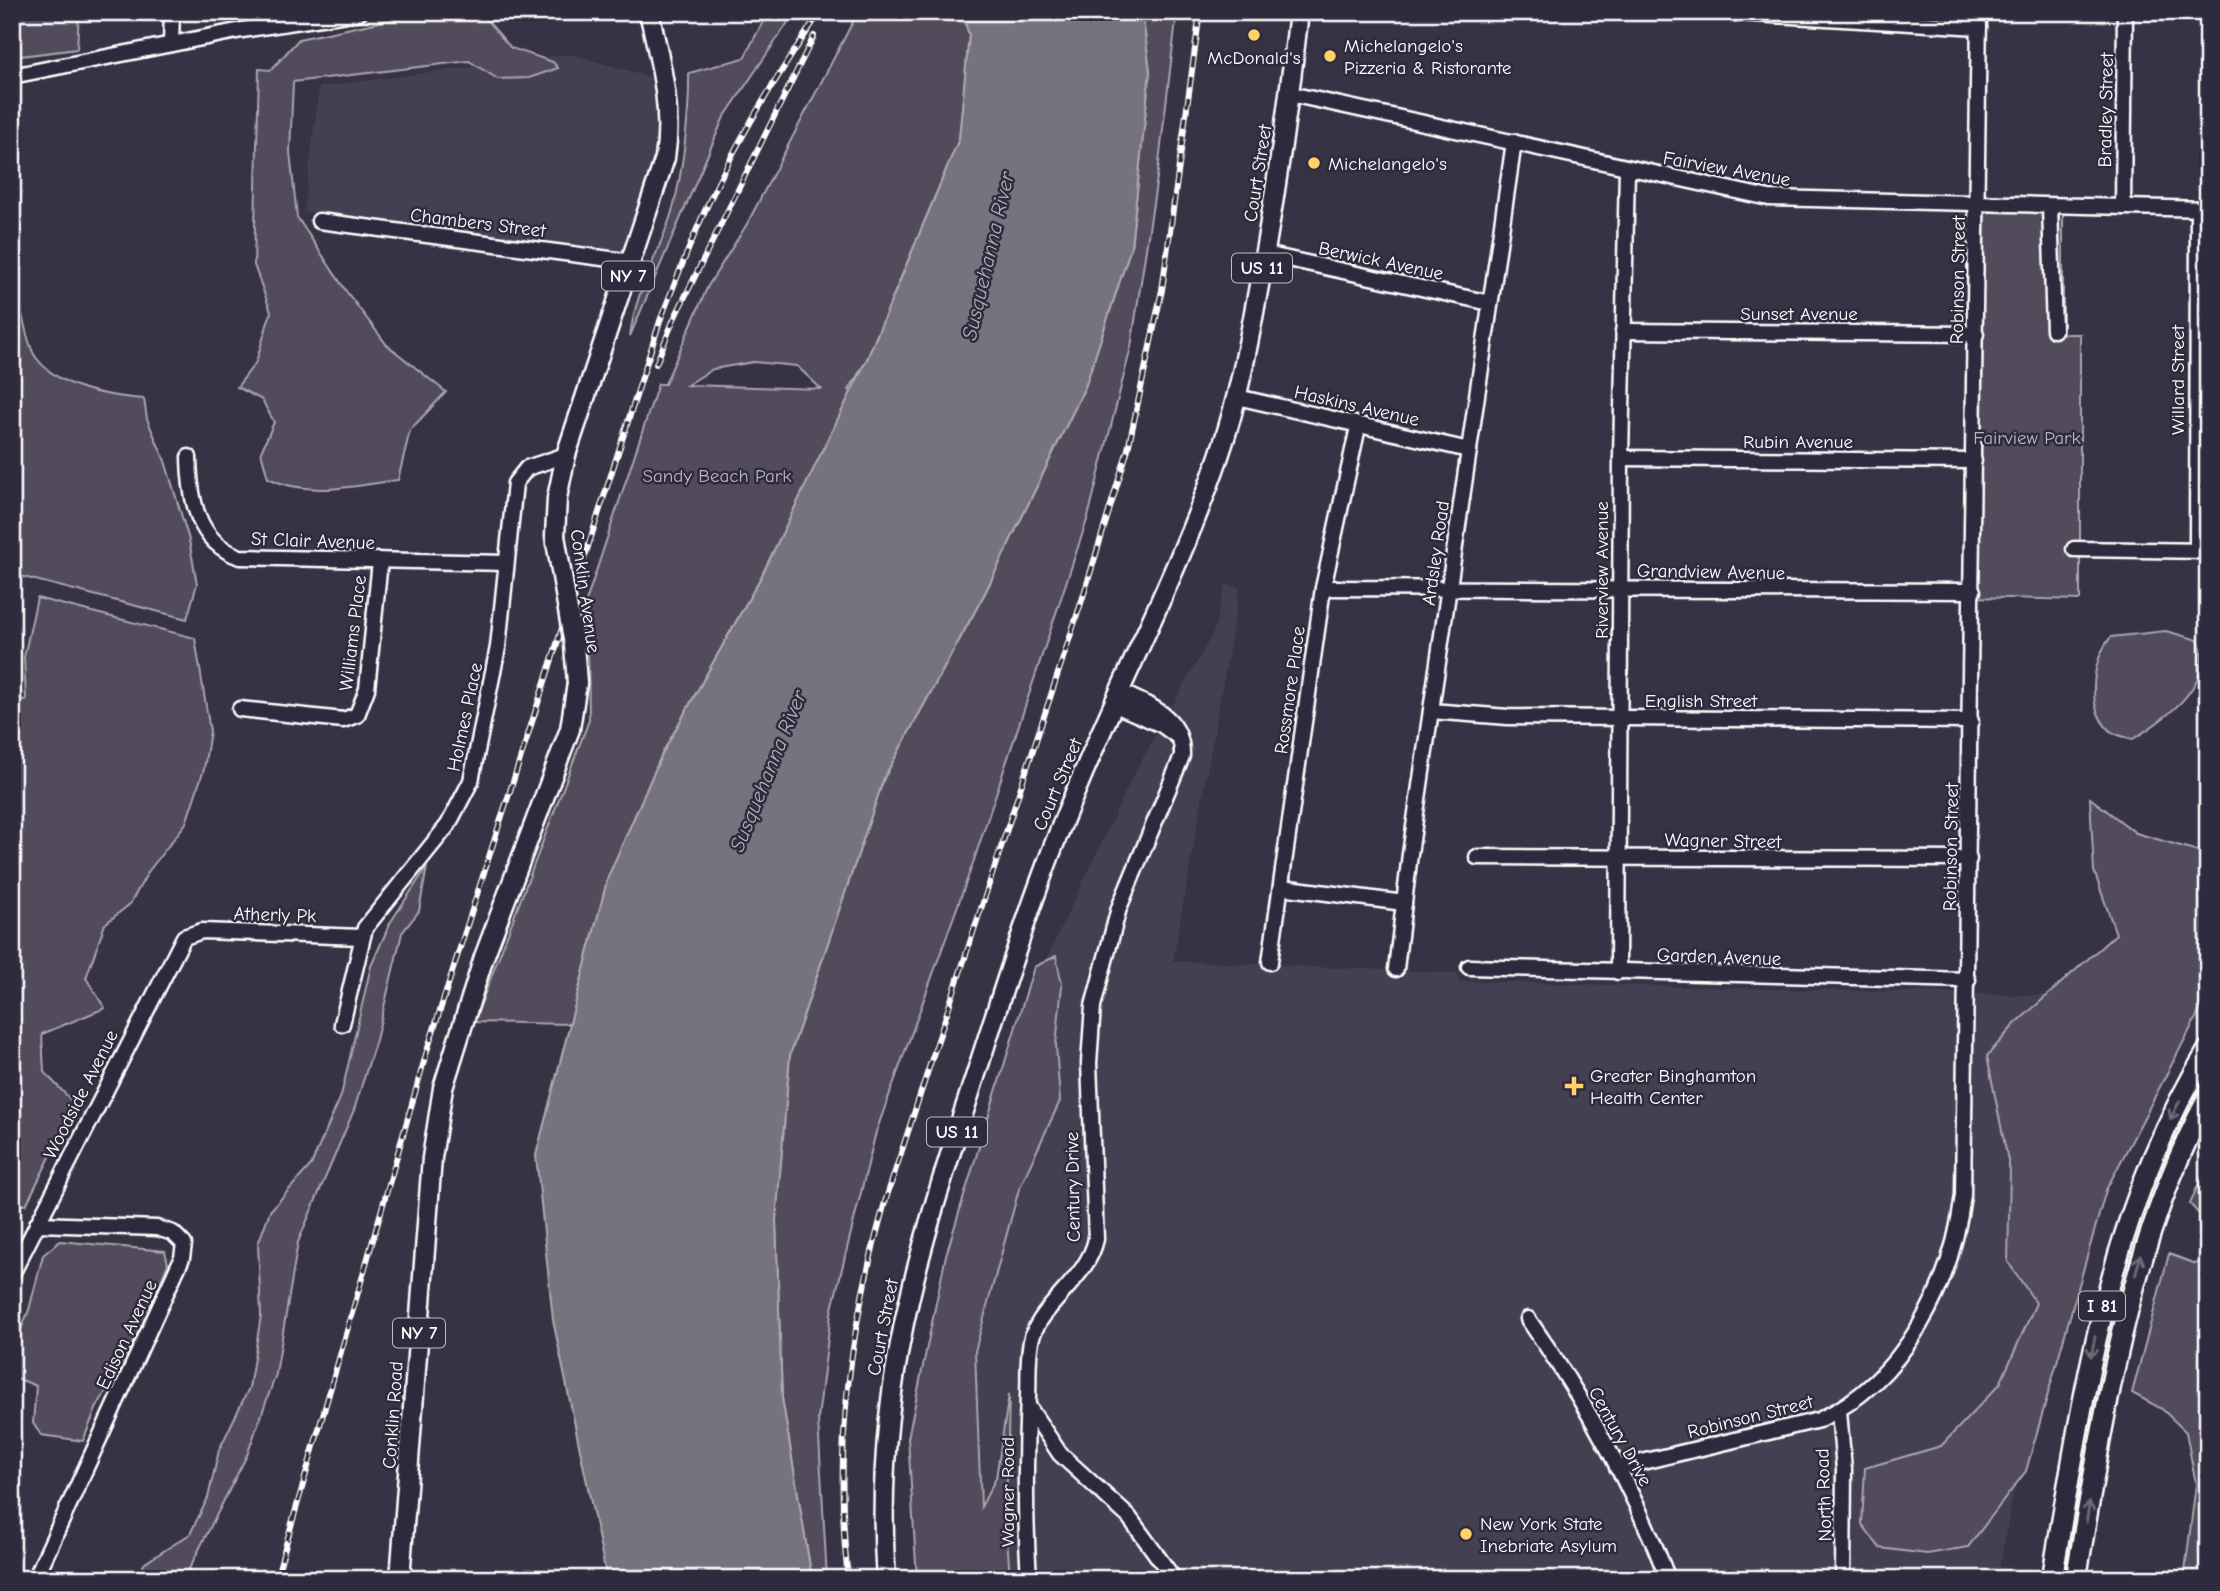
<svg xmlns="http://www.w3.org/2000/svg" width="2220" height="1591" viewBox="0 0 2220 1591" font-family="'Comic Neue',sans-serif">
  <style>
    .built { fill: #444051 }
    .green { fill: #514c5c; stroke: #a8a6ae; stroke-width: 2; fill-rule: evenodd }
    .water { fill: #76737f; stroke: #adabb2; stroke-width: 2 }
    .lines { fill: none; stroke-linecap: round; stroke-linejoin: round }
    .minor-casing { stroke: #fff; stroke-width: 19 }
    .major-casing { stroke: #fff; stroke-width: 23 }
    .highway-casing { stroke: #fff; stroke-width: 24 }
    .minor { stroke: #2f2a3d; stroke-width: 14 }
    .major { stroke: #2f2a3d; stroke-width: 18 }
    .highway { stroke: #2f2a3d; stroke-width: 19 }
    .rail-casing { stroke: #fff; stroke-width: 6 }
    .rail { stroke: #2f2a3d; stroke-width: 3.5; stroke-dasharray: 10; stroke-linecap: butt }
    .major-bridge-casing { stroke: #fff; stroke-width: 23; stroke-linecap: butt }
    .major-bridge { stroke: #2f2a3d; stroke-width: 18 }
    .oneway { stroke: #6d6a77 }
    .poi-dot { fill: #ffd166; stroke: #2f2a3d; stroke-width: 2.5 }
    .labels { text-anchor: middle; stroke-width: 5; stroke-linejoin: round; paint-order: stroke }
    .shield { fill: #2f2a3d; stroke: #c1bfc5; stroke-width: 2 }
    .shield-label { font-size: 18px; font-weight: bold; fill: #fff }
    .poi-label { font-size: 19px; fill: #fff; stroke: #2f2a3d; text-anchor: start }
    .street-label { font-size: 19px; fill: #fff; stroke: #2f2a3d }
    .park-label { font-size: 19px; fill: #b9b7be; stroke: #2f2a3d }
    .water-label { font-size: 21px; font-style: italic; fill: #b4b2b9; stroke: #2f2a3d }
  </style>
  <rect width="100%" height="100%" fill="#373345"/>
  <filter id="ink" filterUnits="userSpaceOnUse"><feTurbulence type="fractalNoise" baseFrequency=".0143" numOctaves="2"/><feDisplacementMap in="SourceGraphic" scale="14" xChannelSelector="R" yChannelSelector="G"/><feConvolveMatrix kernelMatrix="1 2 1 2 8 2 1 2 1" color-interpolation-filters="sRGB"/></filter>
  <g filter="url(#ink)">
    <g class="built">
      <polygon points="569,54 655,78 660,111 660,144 628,251 304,212 319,87"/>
      <polygon points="1226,584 1240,588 1173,961 1458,973 1459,981 2185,999 2087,1174 2031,1401 1999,1569 1949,1579 973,1579 950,1310 1046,960 1132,778 1213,633"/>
    </g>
    <g class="green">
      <polygon points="12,12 79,12 77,49 12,57"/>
      <path d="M768 12H795L723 119 630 336C635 293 656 259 670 218 682 182 690 111 689 73L744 58Z"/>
      <path d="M858 12H962L969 35 959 139 867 359 849 390 852 391 761 577 662 754 608 877 570 1024 474 1022 589 720 588 643 580 620 658 384H665L708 286 747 224ZM753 362 797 366 821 389 687 385 713 369Z"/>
      <polygon points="1142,12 1177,12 1158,171 1131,347 1088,517 972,866 876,1132 831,1313 818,1419 827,1579 812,1579 782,1398 776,1220 790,1055 884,778 986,591 1085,387 1131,247 1150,71"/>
      <path d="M484 17 511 48 553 62 558 68 529 78 498 79 469 61 293 82 290 152 297 217 346 291 387 345 446 392 410 430 398 480C353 486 310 498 268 478L261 452 274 422 262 400 237 387 256 362 271 312 254 265 259 69 271 70 299 39 399 18Z"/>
      <polygon points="1977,204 2063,206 2063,334 2080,334 2080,600 1973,597"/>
      <path d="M13 271C17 289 26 343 35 356 58 389 107 396 144 399L147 419 165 461 189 540 197 584 187 619 12 574Z"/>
      <polygon points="37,598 195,638 210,731 204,769 186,823 148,872 130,904 105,924 86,978 105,1008 42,1034 44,1072 76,1105 26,1205 12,1204 12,698 26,700 24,657"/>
      <path d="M2166 631 2198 640C2217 683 2165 719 2133 739 2125 737 2113 735 2108 729 2086 706 2092 660 2111 637Z"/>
      <polygon points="2090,798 2136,833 2201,852 2208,846 2208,995 2106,1190 2026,1471 1968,1547 1927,1554 1880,1548 1862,1524 1865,1468 1941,1446 2000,1384 2036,1303 2008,1262 2010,1171 1987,1056 2014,1025 2116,934 2094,871"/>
      <polygon points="427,867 419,911 402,933 376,1040 354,1110 298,1242 276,1374 247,1455 184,1579 134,1579 145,1563 190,1534 208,1498 219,1450 249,1388 261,1316 258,1244 270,1211 311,1165 341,1096 371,966 390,923"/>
      <polygon points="1056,956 1062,985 1056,1045 1060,1101 1019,1189 975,1351 981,1507 996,1478 1009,1394 1006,1521 1010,1579 917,1579 908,1438 946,1255 1034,967"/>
      <polygon points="2208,1162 2208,1224 2190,1204"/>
      <polygon points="60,1241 165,1251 168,1264 143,1324 96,1409 83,1441 41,1435 33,1423 36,1386 12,1376 12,1351 29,1310 43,1255"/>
      <polygon points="2169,1254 2196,1264 2208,1256 2208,1579 2184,1579 2196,1484 2186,1432 2162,1409 2132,1393"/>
    </g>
    <polygon class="water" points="962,12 1142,12 1150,71 1131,247 1085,387 986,591 884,778 790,1055 776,1220 782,1398 812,1579 607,1579 553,1320 536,1155 608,877 662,754 761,577 867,359 959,139 969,35"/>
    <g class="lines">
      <defs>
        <g id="minor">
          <polyline points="1721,12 1979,27"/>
          <polyline points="171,44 172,12"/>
          <polyline points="12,76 242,30 360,12"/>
          <polyline points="1290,94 1769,198 2208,209"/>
          <polyline points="2050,206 2054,330"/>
          <polyline points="2123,207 2125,12"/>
          <polyline points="319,221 633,262"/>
          <polyline points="1265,254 1490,303"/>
          <polyline points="1623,331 1976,334"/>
          <polyline points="1237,397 1469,450"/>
          <path d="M189 457C190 500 197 542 240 557L506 563"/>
          <polyline points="1621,458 1974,461"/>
          <polyline points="2074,549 2208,551"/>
          <polyline points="2197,551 2198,209"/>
          <polyline points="1323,588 1973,591"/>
          <polyline points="1113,704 1162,725 1177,736"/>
          <polyline points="240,709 343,720 357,715 367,689 380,561"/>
          <polyline points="1431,711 1508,717 1971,721"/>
          <polyline points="1477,857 1969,859"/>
          <polyline points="1281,887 1404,903"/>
          <polyline points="1270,962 1323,588 1358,427"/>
          <polyline points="1469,967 1968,980"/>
          <polyline points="1396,969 1410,854 1514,142"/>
          <polyline points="1618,972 1621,458 1627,168"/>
          <polyline points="342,1024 365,928 448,825 471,781 498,647 515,483 527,468 566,455"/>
          <polyline points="12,1274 184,937 202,931 361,937"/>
          <path d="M1528 1319C1584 1399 1633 1488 1668 1579"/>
          <polyline points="1028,1406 1060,1454 1129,1517 1174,1579"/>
          <polyline points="1839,1411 1844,1470 1843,1579"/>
          <path d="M1617 1468 1819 1420C1905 1380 1952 1285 1963 1195L1979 12"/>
          <polyline points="35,1579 182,1258 184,1244 173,1233 157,1228 37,1224"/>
          <path d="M1029 1579C1025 1518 1025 1457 1028 1396 1029 1378 1027 1355 1032 1337 1043 1303 1088 1278 1096 1239L1089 1063 1093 1006 1119 908 1182 756C1183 715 1149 706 1119 691"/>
        </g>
        <g id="major">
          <path d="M555 536 557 498 566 455 665 158C673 108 660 61 649 12"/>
          <polyline points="400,1579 432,1158 443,1088 484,957 570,729 577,683"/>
          <path d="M886 1579C872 1391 919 1249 976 1074 1007 978 1037 881 1077 788 1123 677 1180 569 1219 456 1239 398 1249 340 1260 280 1276 191 1289 102 1299 12"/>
        </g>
        <g id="highway">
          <path d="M2052 1579C2084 1393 2107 1214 2208 1050"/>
          <path d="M2076 1579C2105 1413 2127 1248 2208 1098"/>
        </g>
      </defs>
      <use href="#minor" class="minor-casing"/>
      <use href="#major" class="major-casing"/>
      <use href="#highway" class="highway-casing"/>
      <use href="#minor" class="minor"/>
      <use href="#major" class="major"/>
      <use href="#highway" class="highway"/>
      <defs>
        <g id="rail">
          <polyline points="656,364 673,321 814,36"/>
          <path d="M276 1579 427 1051 661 318C681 268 700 217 725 169 753 114 786 63 820 12"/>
          <path d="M848 1579C833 1450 850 1326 885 1202L1083 597 1128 449 1162 290 1200 12"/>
        </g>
      </defs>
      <use href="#rail" class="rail-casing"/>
      <use href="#rail" class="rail"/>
      <defs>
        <polyline id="major-bridge" points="555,536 574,645 577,683"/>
      </defs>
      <use href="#major-bridge" class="major-bridge-casing"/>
      <use href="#major-bridge" class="major-bridge"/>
    </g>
    <defs><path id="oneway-shaft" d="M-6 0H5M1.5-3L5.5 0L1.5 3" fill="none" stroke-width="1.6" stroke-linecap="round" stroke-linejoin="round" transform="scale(1.75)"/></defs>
    <g class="oneway">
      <use href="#oneway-shaft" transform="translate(2175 1110) rotate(117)"/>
      <use href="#oneway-shaft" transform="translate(2138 1265) rotate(-74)"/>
      <use href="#oneway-shaft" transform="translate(2093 1347) rotate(101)"/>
      <use href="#oneway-shaft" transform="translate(2088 1512) rotate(-80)"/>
    </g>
  </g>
  <g class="poi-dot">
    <circle cx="1254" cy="35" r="7"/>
    <circle cx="1330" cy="56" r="7"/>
    <circle cx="1314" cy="163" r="7"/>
    <path d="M1570.5 1075.5h7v7h7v7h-7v7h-7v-7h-7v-7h7z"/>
    <circle cx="1466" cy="1534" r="7"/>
  </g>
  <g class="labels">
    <g class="shield">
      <rect x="1232" y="253.5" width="60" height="29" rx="5"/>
      <rect x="602" y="261.5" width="52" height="29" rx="5"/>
      <rect x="927" y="1117.5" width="60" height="29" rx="5"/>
      <rect x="2079" y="1291.5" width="46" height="29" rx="5"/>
      <rect x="393" y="1318.5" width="52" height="29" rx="5"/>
    </g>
    <g class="shield-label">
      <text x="1262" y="274">US 11</text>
      <text x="628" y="282">NY 7</text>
      <text x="957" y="1138">US 11</text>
      <text x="2102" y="1312">I 81</text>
      <text x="419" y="1339">NY 7</text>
    </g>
    <g class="poi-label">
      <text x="1344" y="52">Michelangelo's<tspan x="1344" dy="22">Pizzeria &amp; Ristorante</tspan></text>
      <text x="1254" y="64" text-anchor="middle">McDonald's</text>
      <text x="1328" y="170">Michelangelo's</text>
      <text x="1590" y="1082">Greater Binghamton<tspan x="1590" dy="22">Health Center</tspan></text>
      <text x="1480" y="1530">New York State<tspan x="1480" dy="22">Inebriate Asylum</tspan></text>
    </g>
    <g class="street-label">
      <text transform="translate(2105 110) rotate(-89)" y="7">Bradley Street</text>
      <text transform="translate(1727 168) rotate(10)" y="7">Fairview Avenue</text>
      <text transform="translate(1257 173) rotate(-81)" y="7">Court Street</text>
      <text transform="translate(478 222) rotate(7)" y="7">Chambers Street</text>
      <text transform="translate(1381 260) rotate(12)" y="7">Berwick Avenue</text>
      <text transform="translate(1957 280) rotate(-89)" y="7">Robinson Street</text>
      <text x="1799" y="320">Sunset Avenue</text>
      <text transform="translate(2177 380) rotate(-90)" y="7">Willard Street</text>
      <text transform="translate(1357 405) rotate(13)" y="7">Haskins Avenue</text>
      <text x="1798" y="448">Rubin Avenue</text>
      <text transform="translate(313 540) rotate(2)" y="7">St Clair Avenue</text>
      <text transform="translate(1435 553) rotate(-82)" y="7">Ardsley Road</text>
      <text transform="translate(1601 570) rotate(-90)" y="7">Riverview Avenue</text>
      <text transform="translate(1711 571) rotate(1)" y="7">Grandview Avenue</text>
      <text transform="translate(586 591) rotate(82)" y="7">Conklin Avenue</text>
      <text transform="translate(352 633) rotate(-83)" y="7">Williams Place</text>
      <text transform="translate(1289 690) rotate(-82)" y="7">Rossmore Place</text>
      <text x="1701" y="707">English Street</text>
      <text transform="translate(464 717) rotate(-78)" y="7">Holmes Place</text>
      <text transform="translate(1057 784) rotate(-67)" y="7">Court Street</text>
      <text transform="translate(1723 840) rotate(1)" y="7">Wagner Street</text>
      <text transform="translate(1950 847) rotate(-89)" y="7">Robinson Street</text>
      <text transform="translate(275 914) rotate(2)" y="7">Atherly Pk</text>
      <text transform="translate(1719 956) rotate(2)" y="7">Garden Avenue</text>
      <text transform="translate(80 1094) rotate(-63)" y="7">Woodside Avenue</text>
      <text transform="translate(1072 1187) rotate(-91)" y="7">Century Drive</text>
      <text transform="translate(882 1327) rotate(-79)" y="7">Court Street</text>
      <text transform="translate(126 1334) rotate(-65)" y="7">Edison Avenue</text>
      <text transform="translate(392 1415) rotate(-86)" y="7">Conklin Road</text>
      <text transform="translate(1750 1416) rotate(-14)" y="7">Robinson Street</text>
      <text transform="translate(1621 1436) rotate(61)" y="7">Century Drive</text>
      <text transform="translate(1007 1492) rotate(-90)" y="7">Wagner Road</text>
      <text transform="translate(1823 1495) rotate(-92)" y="7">North Road</text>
    </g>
    <g class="park-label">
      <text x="2027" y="444">Fairview Park</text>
      <text x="717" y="482">Sandy Beach Park</text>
    </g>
    <g class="water-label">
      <text transform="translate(988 256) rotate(-77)" y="7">Susquehanna River</text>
      <text transform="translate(768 771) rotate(-68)" y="7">Susquehanna River</text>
    </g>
  </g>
  <rect width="2220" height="1591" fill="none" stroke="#2f2a3d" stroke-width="42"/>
  <rect x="21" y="21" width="2178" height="1549" fill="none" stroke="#fff" stroke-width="2.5" filter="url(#ink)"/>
</svg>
